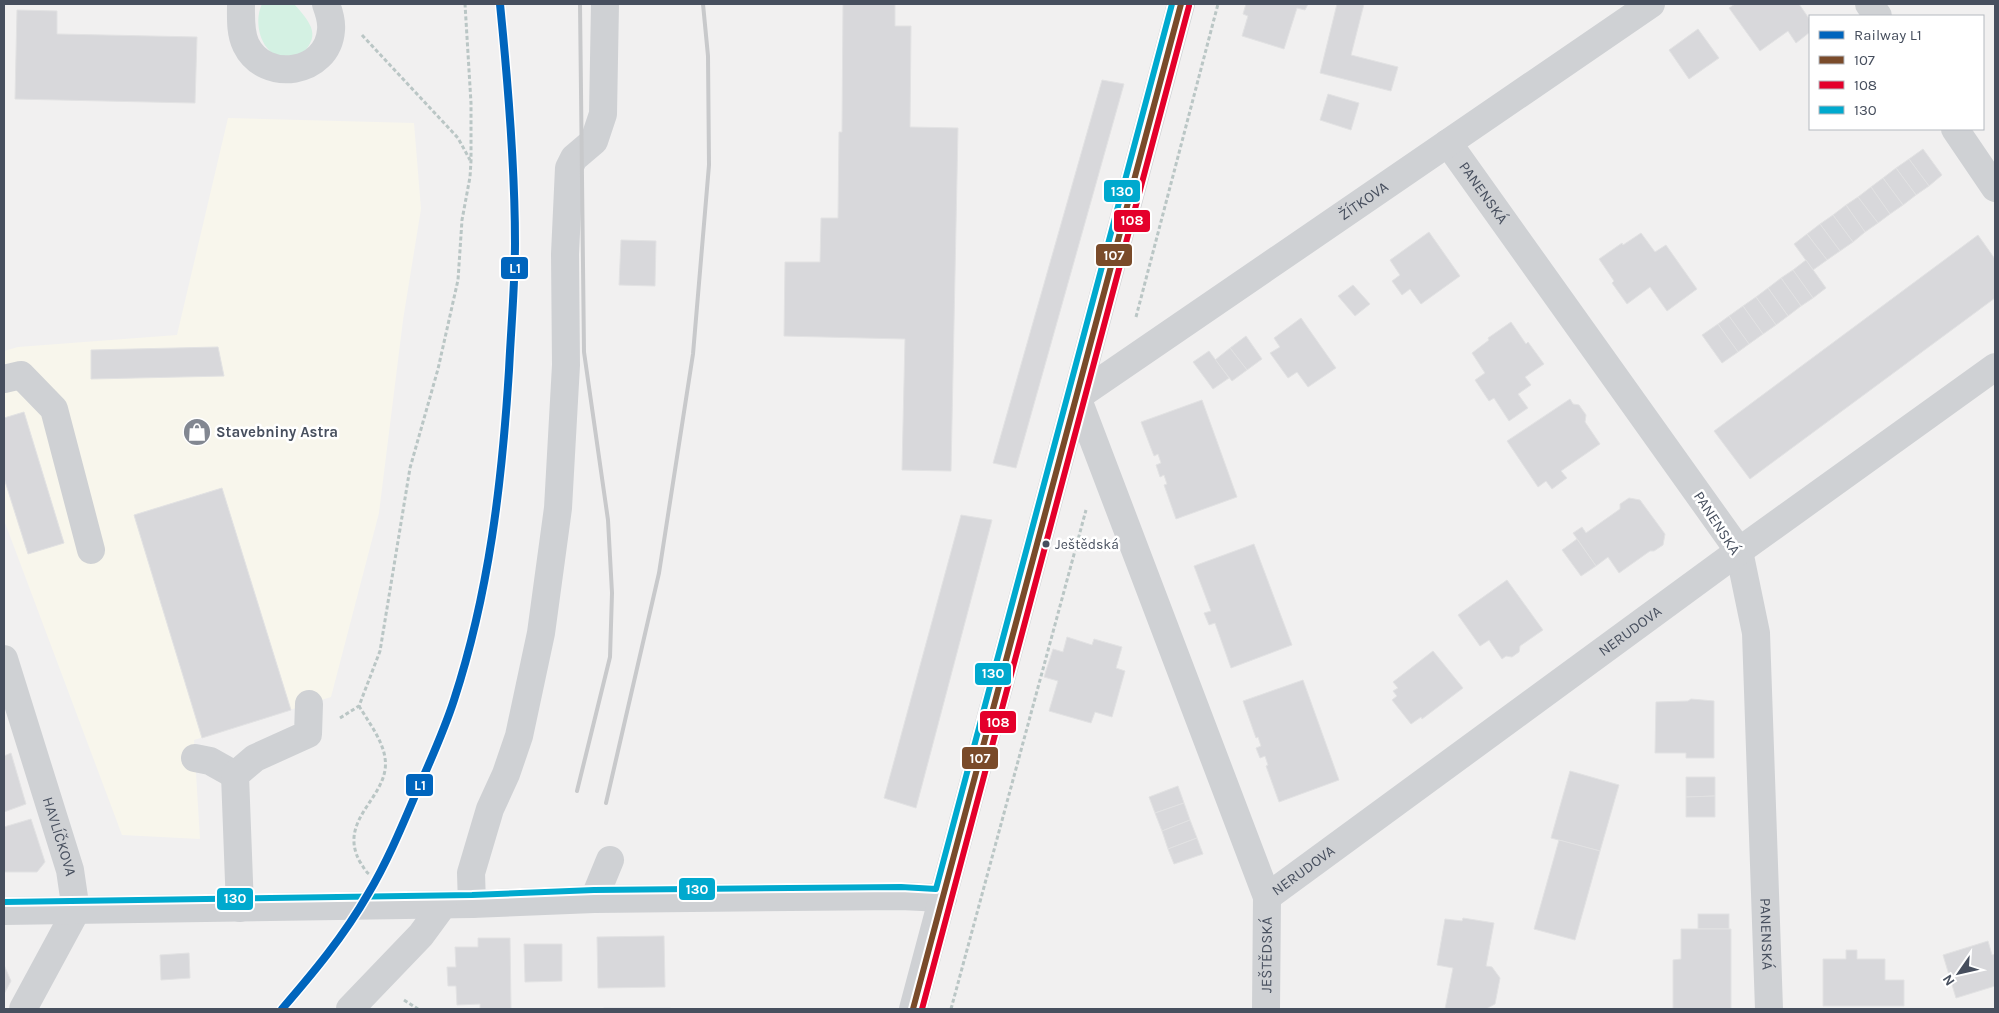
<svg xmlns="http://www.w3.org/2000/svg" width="1999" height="1013" viewBox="0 0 1999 1013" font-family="Karla,sans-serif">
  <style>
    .commercial { fill: #f8f6ec }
    .green { fill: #d4f1e3 }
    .building { fill: #d8d8db; stroke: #e2e2e3 }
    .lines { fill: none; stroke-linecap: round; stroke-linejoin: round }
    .path { stroke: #bac6c5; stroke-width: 3; stroke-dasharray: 4 2.5; stroke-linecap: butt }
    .minor { stroke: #cfd1d4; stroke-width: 28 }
    .rail { stroke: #c8c9cb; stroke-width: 4 }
    .bus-1-casing { stroke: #fff; stroke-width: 10 }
    .bus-2-casing { stroke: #fff; stroke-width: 10 }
    .bus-3-casing { stroke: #fff; stroke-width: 10 }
    .bus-1 { stroke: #7a4b2a; stroke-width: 6 }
    .bus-2 { stroke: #e4002b; stroke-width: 6 }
    .bus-3 { stroke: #00a9ce; stroke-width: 6 }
    .rail-1-casing { stroke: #fff; stroke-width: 11 }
    .rail-1 { stroke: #0065bd; stroke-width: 8 }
    .bus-dot { fill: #474f5e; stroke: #fff; stroke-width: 2 }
    .labels { text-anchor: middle; stroke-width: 5; stroke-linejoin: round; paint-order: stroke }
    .bus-label { font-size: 14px; fill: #474f5e; stroke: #fff; text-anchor: start }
    .street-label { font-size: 15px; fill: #474f5e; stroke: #fff }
    .poi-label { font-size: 15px; font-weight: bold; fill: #474f5e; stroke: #fff; text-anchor: start }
    .line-badge { stroke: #fff; stroke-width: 2 }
    .badge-label { font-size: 14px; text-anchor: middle; font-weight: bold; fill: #fff }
  </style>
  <rect width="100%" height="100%" fill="#f1f0f0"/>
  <polygon class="commercial" points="228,118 414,123 421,209 403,320 379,513 331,697 194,740 200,839 122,835 4,520 4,351 18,347 177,335"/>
  <path class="green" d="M262 4H294C316 28 321 39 294 61 287 58 277 57 271 52 258 41 255 18 262 4Z"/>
  <g class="building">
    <polygon points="843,4 895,4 895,26 911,26 910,127 958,128 951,471 902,470 905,339 784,336 785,262 820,262 821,218 838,218 839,132 842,132"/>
    <polygon points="1246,4 1308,4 1305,10 1297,8 1284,49 1242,36 1248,16 1243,14"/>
    <polygon points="1337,4 1364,4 1351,55 1398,67 1391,91 1320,73"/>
    <polygon points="1735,4 1799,4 1810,20 1810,32 1796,43 1788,31 1760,51 1729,8"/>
    <polygon points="17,10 57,11 57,34 197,37 195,103 15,99"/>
    <polygon points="1698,29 1719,58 1689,79 1669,50"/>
    <polygon points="1102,80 1124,84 1016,468 993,463"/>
    <polygon points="1328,94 1359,103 1351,130 1320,120"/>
    <polygon points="1923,149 1942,175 1929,186 1909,159"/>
    <polygon points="1909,159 1929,186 1916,195 1896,168"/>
    <polygon points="1896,168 1916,195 1903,205 1883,178"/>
    <polygon points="1883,178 1903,205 1890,214 1871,187"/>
    <polygon points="1871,187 1890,214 1878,223 1858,197"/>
    <polygon points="1858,197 1878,223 1865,232 1846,205"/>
    <polygon points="1846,205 1865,232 1853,242 1833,215"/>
    <polygon points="1833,215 1853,242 1840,251 1820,224"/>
    <polygon points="1820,224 1840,251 1827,260 1807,234"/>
    <polygon points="1429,232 1460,276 1421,304 1410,289 1402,295 1392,281 1400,275 1390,260"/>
    <polygon points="1641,233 1655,252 1666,245 1697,289 1667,311 1650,287 1627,304 1612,283 1614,281 1599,259 1622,243 1623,245"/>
    <polygon points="1807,234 1827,260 1813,270 1794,244"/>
    <polygon points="1978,235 1995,259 1995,298 1750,479 1714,431"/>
    <polygon points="621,240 656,241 655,286 619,285"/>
    <polygon points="1806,260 1826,288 1813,298 1793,270"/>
    <polygon points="1793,270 1813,298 1801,306 1781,278"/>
    <polygon points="1781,278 1801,306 1788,316 1768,288"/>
    <polygon points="1353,285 1370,304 1355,316 1338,296"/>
    <polygon points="1768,288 1788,316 1776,325 1756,297"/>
    <polygon points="1756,297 1776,325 1763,334 1743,306"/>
    <polygon points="1743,306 1763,334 1749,344 1729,316"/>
    <polygon points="1729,316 1749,344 1738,352 1718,324"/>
    <polygon points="1301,318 1336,368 1308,387 1297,372 1288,378 1270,353 1280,347 1274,338"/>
    <polygon points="1511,322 1526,344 1528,342 1544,364 1525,377 1531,385 1518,394 1528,408 1509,421 1494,398 1489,401 1475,380 1485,373 1472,353 1489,340 1488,338"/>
    <polygon points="1718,324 1738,352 1722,363 1702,335"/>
    <polygon points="1246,336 1262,359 1247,370 1230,348"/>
    <polygon points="218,347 224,376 91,379 91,350"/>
    <polygon points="1230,348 1247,370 1232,381 1215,360"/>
    <polygon points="1209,351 1229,378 1213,389 1193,362"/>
    <polygon points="1570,399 1573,404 1579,405 1586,415 1585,422 1600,444 1561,471 1567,478 1552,489 1546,481 1538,487 1507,441"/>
    <polygon points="1202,400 1237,497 1176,519 1164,485 1167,484 1164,475 1160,477 1156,465 1161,463 1158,454 1154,456 1141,422"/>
    <polygon points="24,412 64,543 28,554 4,478 4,418"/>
    <polygon points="222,488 291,710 202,738 134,515"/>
    <polygon points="1629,498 1640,500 1665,534 1663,545 1654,551 1650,551 1619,573 1608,557 1596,566 1573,533 1582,527 1586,533 1620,509 1620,504"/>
    <polygon points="961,515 992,520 916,808 884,798"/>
    <polygon points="1577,539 1596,566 1581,576 1562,550"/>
    <polygon points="1254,544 1292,645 1231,668 1215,623 1209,625 1204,613 1211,611 1194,566"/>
    <polygon points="1507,580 1543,630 1520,646 1519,652 1512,657 1506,656 1502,659 1489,640 1480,646 1458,615"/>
    <polygon points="1067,637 1092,645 1094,639 1122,647 1116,668 1125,671 1112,717 1095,712 1091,723 1049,711 1058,681 1044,677 1053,649 1063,652"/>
    <polygon points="1433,651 1463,688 1422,719 1421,717 1411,724 1392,700 1397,696 1393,691 1398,688 1393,682"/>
    <polygon points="1303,680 1339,780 1279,802 1266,766 1268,765 1265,756 1260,758 1256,748 1261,746 1258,737 1256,738 1243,701"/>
    <polygon points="1691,699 1714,701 1714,758 1686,758 1686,753 1655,753 1656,702 1688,701"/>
    <polygon points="11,753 26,804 4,812 4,756"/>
    <polygon points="1570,771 1619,785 1600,851 1551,838"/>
    <polygon points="1686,777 1715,777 1715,796 1686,797"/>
    <polygon points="1178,786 1184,803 1155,813 1149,797"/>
    <polygon points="1715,796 1715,817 1686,817 1686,797"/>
    <polygon points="1184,803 1190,820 1162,831 1155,813"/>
    <polygon points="31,819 45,862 37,872 4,872 4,827"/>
    <polygon points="1190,820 1197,838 1168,849 1162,831"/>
    <polygon points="1197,838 1203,854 1174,864 1168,849"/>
    <polygon points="1559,840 1600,851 1575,940 1534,929"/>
    <rect x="1698" y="914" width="31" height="15"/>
    <polygon points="1463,918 1494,923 1486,966 1492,967 1500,978 1495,1004 1486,1009 1445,1009 1453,968 1437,965 1445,919 1462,921"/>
    <polygon points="1681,929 1731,929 1731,1009 1673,1009 1673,960 1681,959"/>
    <polygon points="664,936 665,987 598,988 597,937"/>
    <polygon points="478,938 510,938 511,1009 480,1009 480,1004 457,1005 456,986 448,986 447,967 456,967 455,947 478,947"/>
    <polygon points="1988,941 1992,955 1995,954 1995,986 1956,998 1943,955"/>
    <polygon points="524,944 562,944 562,981 525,982"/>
    <polygon points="1846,950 1857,950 1857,959 1885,959 1885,980 1904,980 1904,1006 1823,1006 1823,959 1846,959"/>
    <polygon points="189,953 190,978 161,980 160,955"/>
    <polygon points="4,965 11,981 4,994"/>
    <rect x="604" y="1008" width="66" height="1"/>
  </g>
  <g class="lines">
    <g class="path">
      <polyline points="362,35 458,138 470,160"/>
      <polyline points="1136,317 1218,4"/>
      <path d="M359 706C368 721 383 741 385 758 391 797 336 818 360 862 363 866 365 871 369 874"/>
      <polyline points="340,718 359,706 380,651 410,468 438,369 458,280 462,220 470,177 471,161 471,103 465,4"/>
      <polyline points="404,1000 418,1009"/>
      <polyline points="951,1009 1086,510"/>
    </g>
    <g class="minor">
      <path d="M241 4C241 18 240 33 246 45 265 84 328 74 331 30 332 21 329 12 326 4"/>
      <polyline points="1869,4 1878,16"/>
      <polyline points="1955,129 1995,188"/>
      <path id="s1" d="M1448 143 1739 551 1756 633 1769 1009"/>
      <polyline points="4,379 21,375 54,409 91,550"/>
      <path id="s2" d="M4 659 70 870 76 911 23 1009"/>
      <polyline points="195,758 210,761 235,775"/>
      <path id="s3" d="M1267 897 1739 551 1995 367"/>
      <polyline points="594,899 610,860"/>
      <polyline points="472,904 471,873 490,809 506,774 519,736 541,633 558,508 566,365 565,254 569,168 574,158 594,141 603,114 605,4"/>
      <polyline points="240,908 235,775 255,758 308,734 309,704"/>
      <polyline points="4,911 472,904 594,899 901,896 943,898"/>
      <polyline points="350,1009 421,935 443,905"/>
      <polyline points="913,1009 1181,4"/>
      <path id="s4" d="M1266 1009 1267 897 1077 397 1651 4"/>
    </g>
    <g class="rail">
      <polyline points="577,791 610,657 612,593 608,520 584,352 580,4"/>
      <polyline points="606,803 659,573 693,354 709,165 708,56 703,4"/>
    </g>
    <defs>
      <polyline id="bus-1" points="913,1009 1181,4"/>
      <polyline id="bus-2" points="922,1009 1189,6"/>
      <polyline id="bus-3" points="4,902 472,895 594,890 901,887 936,889 1172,4"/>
    </defs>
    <use href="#bus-1" class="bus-1-casing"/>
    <use href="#bus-2" class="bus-2-casing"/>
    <use href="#bus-3" class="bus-3-casing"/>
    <use href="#bus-1" class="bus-1"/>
    <use href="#bus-2" class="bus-2"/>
    <use href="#bus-3" class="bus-3"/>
    <defs>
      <path id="rail-1" d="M282 1009C313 973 344 936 368 894 386 864 400 831 414 798 428 766 443 734 454 700 489 593 502 482 509 370 511 328 515 285 515 243 515 163 508 83 500 4"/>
    </defs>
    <use href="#rail-1" class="rail-1-casing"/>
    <use href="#rail-1" class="rail-1"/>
  </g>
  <defs>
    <symbol id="shop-disc" viewBox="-11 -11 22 22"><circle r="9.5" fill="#828791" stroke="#fff"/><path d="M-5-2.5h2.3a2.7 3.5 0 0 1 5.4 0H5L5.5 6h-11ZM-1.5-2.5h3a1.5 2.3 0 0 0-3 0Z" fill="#fff"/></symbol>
  </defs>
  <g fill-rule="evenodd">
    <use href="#shop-disc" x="181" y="416" width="32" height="32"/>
  </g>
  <circle class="bus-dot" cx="1046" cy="544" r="4.5"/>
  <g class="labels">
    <g class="bus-label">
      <text x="1055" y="549">Ještědská</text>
    </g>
    <g class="street-label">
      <text dy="5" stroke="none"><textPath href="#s1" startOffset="61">PANENSKÁ</textPath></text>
      <text dy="5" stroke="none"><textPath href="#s4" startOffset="994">ŽÍTKOVA</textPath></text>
      <text transform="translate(1717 523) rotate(57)" y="5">PANENSKÁ</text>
      <text dy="5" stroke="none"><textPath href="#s3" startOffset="450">NERUDOVA</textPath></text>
      <text dy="5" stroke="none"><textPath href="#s2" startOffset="186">HAVLÍČKOVA</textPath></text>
      <text dy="5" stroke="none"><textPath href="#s3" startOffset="45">NERUDOVA</textPath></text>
      <text dy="5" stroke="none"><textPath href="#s1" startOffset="886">PANENSKÁ</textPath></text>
      <text dy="5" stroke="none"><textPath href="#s4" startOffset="54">JEŠTĚDSKÁ</textPath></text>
    </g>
    <g class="poi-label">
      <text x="216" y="437">Stavebniny Astra</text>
    </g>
  </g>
  <g class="line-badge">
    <rect x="1103" y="179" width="38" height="24" rx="5" fill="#00a9ce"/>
    <rect x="1113" y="209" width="38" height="24" rx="5" fill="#e4002b"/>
    <rect x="1095" y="243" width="38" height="24" rx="5" fill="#7a4b2a"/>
    <rect x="500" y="256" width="29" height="24" rx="5" fill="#0065bd"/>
    <rect x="974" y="662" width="38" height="24" rx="5" fill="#00a9ce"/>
    <rect x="979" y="710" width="38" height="24" rx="5" fill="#e4002b"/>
    <rect x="961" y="746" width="38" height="24" rx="5" fill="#7a4b2a"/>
    <rect x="405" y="773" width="29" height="24" rx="5" fill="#0065bd"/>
    <rect x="678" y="877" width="38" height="24" rx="5" fill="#00a9ce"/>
    <rect x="216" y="887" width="38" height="24" rx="5" fill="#00a9ce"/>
  </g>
  <g class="badge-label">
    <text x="1122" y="196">130</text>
    <text x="1132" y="225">108</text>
    <text x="1114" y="260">107</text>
    <text x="515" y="273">L1</text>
    <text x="993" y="678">130</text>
    <text x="998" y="727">108</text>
    <text x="980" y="763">107</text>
    <text x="420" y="790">L1</text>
    <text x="697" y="894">130</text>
    <text x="235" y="903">130</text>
  </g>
  <rect width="1999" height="1013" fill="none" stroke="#474f5e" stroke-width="10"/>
  <rect x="1809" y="15" width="175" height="115" fill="#ffffff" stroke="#b5b9bf"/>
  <rect x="1819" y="31" width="25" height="8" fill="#0065bd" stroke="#b5b9bf"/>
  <text x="1854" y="40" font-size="15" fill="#474f5e">Railway L1</text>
  <rect x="1819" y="56" width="25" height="8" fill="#7a4b2a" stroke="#b5b9bf"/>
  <text x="1854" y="65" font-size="15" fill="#474f5e">107</text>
  <rect x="1819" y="81" width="25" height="8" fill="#e4002b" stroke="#b5b9bf"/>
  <text x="1854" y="90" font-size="15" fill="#474f5e">108</text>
  <rect x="1819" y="106" width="25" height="8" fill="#00a9ce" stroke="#b5b9bf"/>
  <text x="1854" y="115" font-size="15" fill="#474f5e">130</text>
  <g transform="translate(1959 973) rotate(236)" stroke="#ffffff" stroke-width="4" paint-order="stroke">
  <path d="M0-4L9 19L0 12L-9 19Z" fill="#474f5e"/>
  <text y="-8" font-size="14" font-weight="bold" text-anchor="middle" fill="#474f5e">N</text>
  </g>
</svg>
